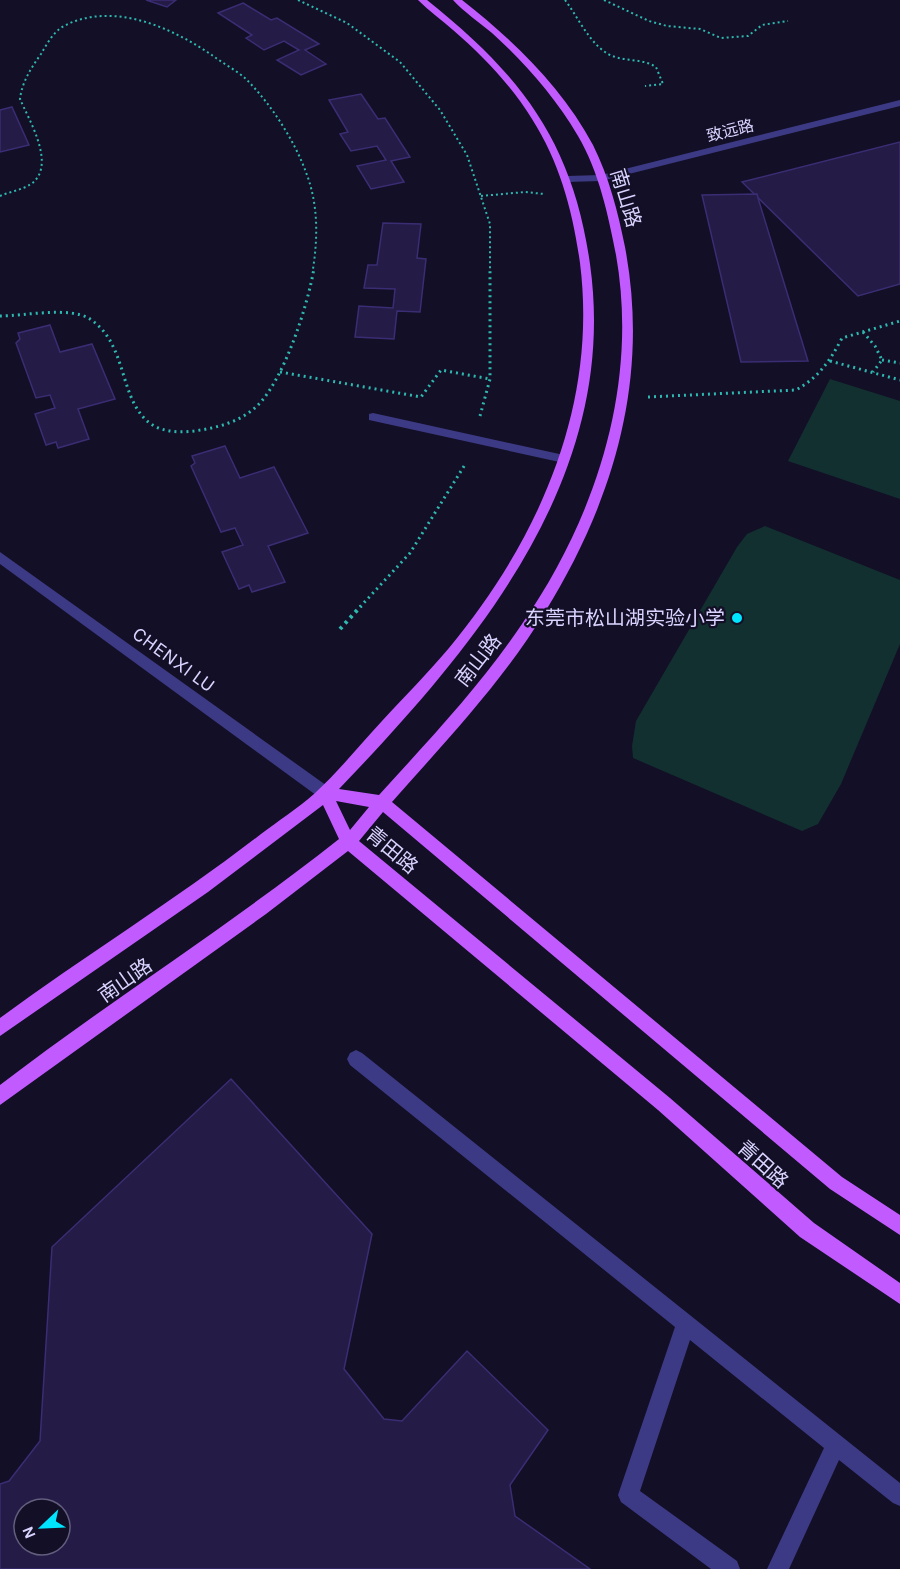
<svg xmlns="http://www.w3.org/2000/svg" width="900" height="1569" viewBox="0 0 900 1569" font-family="Karla,'Noto Sans SC',sans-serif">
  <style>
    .green { fill: #12302f }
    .building { fill: #241b47; stroke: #3b2d73; stroke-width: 1.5; fill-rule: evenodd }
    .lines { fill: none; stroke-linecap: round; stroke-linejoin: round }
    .path-far2 { stroke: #2fb8b0; stroke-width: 2; stroke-dasharray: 2 3; stroke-linecap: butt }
    .path-far1 { stroke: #2fb8b0; stroke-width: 3; stroke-dasharray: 2 4; stroke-linecap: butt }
    .path { stroke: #2fb8b0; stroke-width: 4; stroke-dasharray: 3 4.5; stroke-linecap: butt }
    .minor { fill: #3d3a85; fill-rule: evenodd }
    .major { fill: #c25bff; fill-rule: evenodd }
    .poi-dot { fill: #00e5ff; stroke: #130f26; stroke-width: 2 }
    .labels { text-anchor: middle; stroke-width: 4.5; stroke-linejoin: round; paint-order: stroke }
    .far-street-label { font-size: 16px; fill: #d9d4ff; stroke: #130f26 }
    .street-label { font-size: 20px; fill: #d9d4ff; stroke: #130f26 }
    .poi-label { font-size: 20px; fill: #d9d4ff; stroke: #130f26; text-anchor: end }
  </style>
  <rect width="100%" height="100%" fill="#130f26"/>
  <g class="green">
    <polygon points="830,379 900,401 900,499 788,461"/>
    <polygon points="765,526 900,580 900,644 841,784 818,824 802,831 633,758 632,746 636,721 737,547 747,534"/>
  </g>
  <g class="building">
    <polygon points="146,0 176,0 167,7"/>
    <polygon points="243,3 271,20 277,18 319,44 305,50 326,64 301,75 277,60 299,50 284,41 264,50 246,38 252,35 218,13"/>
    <polygon points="361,94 378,119 385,118 410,157 391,161 404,182 371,189 357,166 386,160 377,146 351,151 340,134 348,132 329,100"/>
    <polygon points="12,107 29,145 0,152 0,110"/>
    <polygon points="900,142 900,284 858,296 742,182"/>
    <polygon points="757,194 758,198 808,361 741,362 702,195"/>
    <polygon points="383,223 421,224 417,258 426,259 420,312 397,311 394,339 355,337 359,306 393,308 395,289 364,288 368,265 377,265"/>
    <polygon points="50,325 60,352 92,344 115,399 78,409 89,439 58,448 56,442 46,445 35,414 55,408 50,395 36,398 16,343 20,339 18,333"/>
    <polygon points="225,446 240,478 274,467 308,533 268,546 285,582 252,592 249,585 239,589 222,552 243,545 235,528 221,532 191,466 195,463 192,456"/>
    <path d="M231 1079 372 1234 344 1369 384 1419 402 1421 467 1351 548 1430 510 1485 515 1516 590 1569H0V1484L9 1481 40 1441 52 1247ZM24 1509H60V1545H24Z"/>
  </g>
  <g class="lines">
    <g class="path-far2">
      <polyline points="298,0 347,23 400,62 440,110 467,155 490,224 490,269"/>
      <path d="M565 0C578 17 590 45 610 55 625 62 642 58 656 67L663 84 645 86"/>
      <polyline points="604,0 649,21 667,26 700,29 721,38 748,36 762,25 788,21"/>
      <path d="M0 196C9 192 22 190 31 184 57 166 29 120 20 99 22 82 31 68 41 54 47 44 53 32 64 26 114 0 175 29 216 58 226 65 237 71 246 79 271 104 295 141 307 175 318 205 318 237 313 269"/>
      <polyline points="481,196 525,192 544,194"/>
    </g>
    <g class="path-far1">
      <path d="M0 316C23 316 71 306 90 319 126 343 119 391 144 418 157 432 176 433 194 431 217 428 240 422 257 406 284 380 308 305 314 268"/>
      <polyline points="863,332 875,346 882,360 873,372"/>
      <polyline points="882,360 900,363"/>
      <polyline points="830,361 900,380"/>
      <polyline points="280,372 421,397 441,370 490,379"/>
      <path d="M648 397 796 390C819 377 830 361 842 338L900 321"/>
      <polyline points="480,416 490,379 490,268"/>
      <polyline points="360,607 410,553 466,463"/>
    </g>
    <polyline class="path" points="340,629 361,606"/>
    <g class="minor">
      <polygon points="900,100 900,106 601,181 567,182 562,179 567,176 601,175"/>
      <polygon points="373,413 564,455 570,459 564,463 369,420 369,414"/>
      <polygon points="0,552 330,788 333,793 330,798 325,799 320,798 0,564"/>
      <polygon points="356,1050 362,1053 900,1483 900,1506 893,1503 839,1460 789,1569 767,1569 824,1448 690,1340 640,1491 737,1561 740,1569 711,1569 621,1502 618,1495 675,1327 350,1065 347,1059 350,1053"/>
    </g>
    <path class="major" d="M418 0H427C521 75 573 142 590 264 620 477 476 646 339 789L379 795C429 740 481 685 522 624 596 517 639 385 616 255 608 214 599 172 578 136 555 97 525 63 492 33 479 22 464 12 453 0H462C513 40 562 87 593 145 609 177 618 212 625 247 650 379 614 500 545 612 503 681 445 742 392 802L842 1177 900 1215V1235L830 1189 383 812 359 841 670 1098 814 1223 900 1283V1304L800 1237 658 1110 348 851 266 914 0 1105V1085C111 1000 229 926 339 839L323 805 208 892 0 1036V1018C86 955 177 899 261 834 278 821 297 809 314 794 338 772 359 746 382 721 404 697 428 673 449 648 539 539 598 406 580 263 573 212 560 163 532 119 511 85 483 56 453 30 442 20 429 11 418 0ZM336 801 369 807 350 830Z"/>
  </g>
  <circle class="poi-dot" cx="737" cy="618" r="6"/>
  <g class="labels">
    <g class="far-street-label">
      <text transform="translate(730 130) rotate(-14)" y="6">致远路</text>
    </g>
    <g class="street-label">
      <text transform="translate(626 198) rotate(73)" y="7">南山路</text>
      <text transform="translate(174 659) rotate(36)" y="7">CHENXI LU</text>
      <text transform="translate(478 660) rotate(-52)" y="7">南山路</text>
      <text transform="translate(392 850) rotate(40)" y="7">青田路</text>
      <text transform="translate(125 980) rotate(-35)" y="7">南山路</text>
      <text transform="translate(763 1164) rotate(42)" y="7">青田路</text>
    </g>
    <g class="poi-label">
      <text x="725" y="625">东莞市松山湖实验小学</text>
    </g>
  </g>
  <g transform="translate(42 1527) rotate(247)"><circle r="28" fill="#130f26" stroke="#625e7d" stroke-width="1.5"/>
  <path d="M0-4.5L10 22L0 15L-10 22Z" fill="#00e5ff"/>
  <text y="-9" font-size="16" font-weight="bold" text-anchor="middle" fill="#d9d4ff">N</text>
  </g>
</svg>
